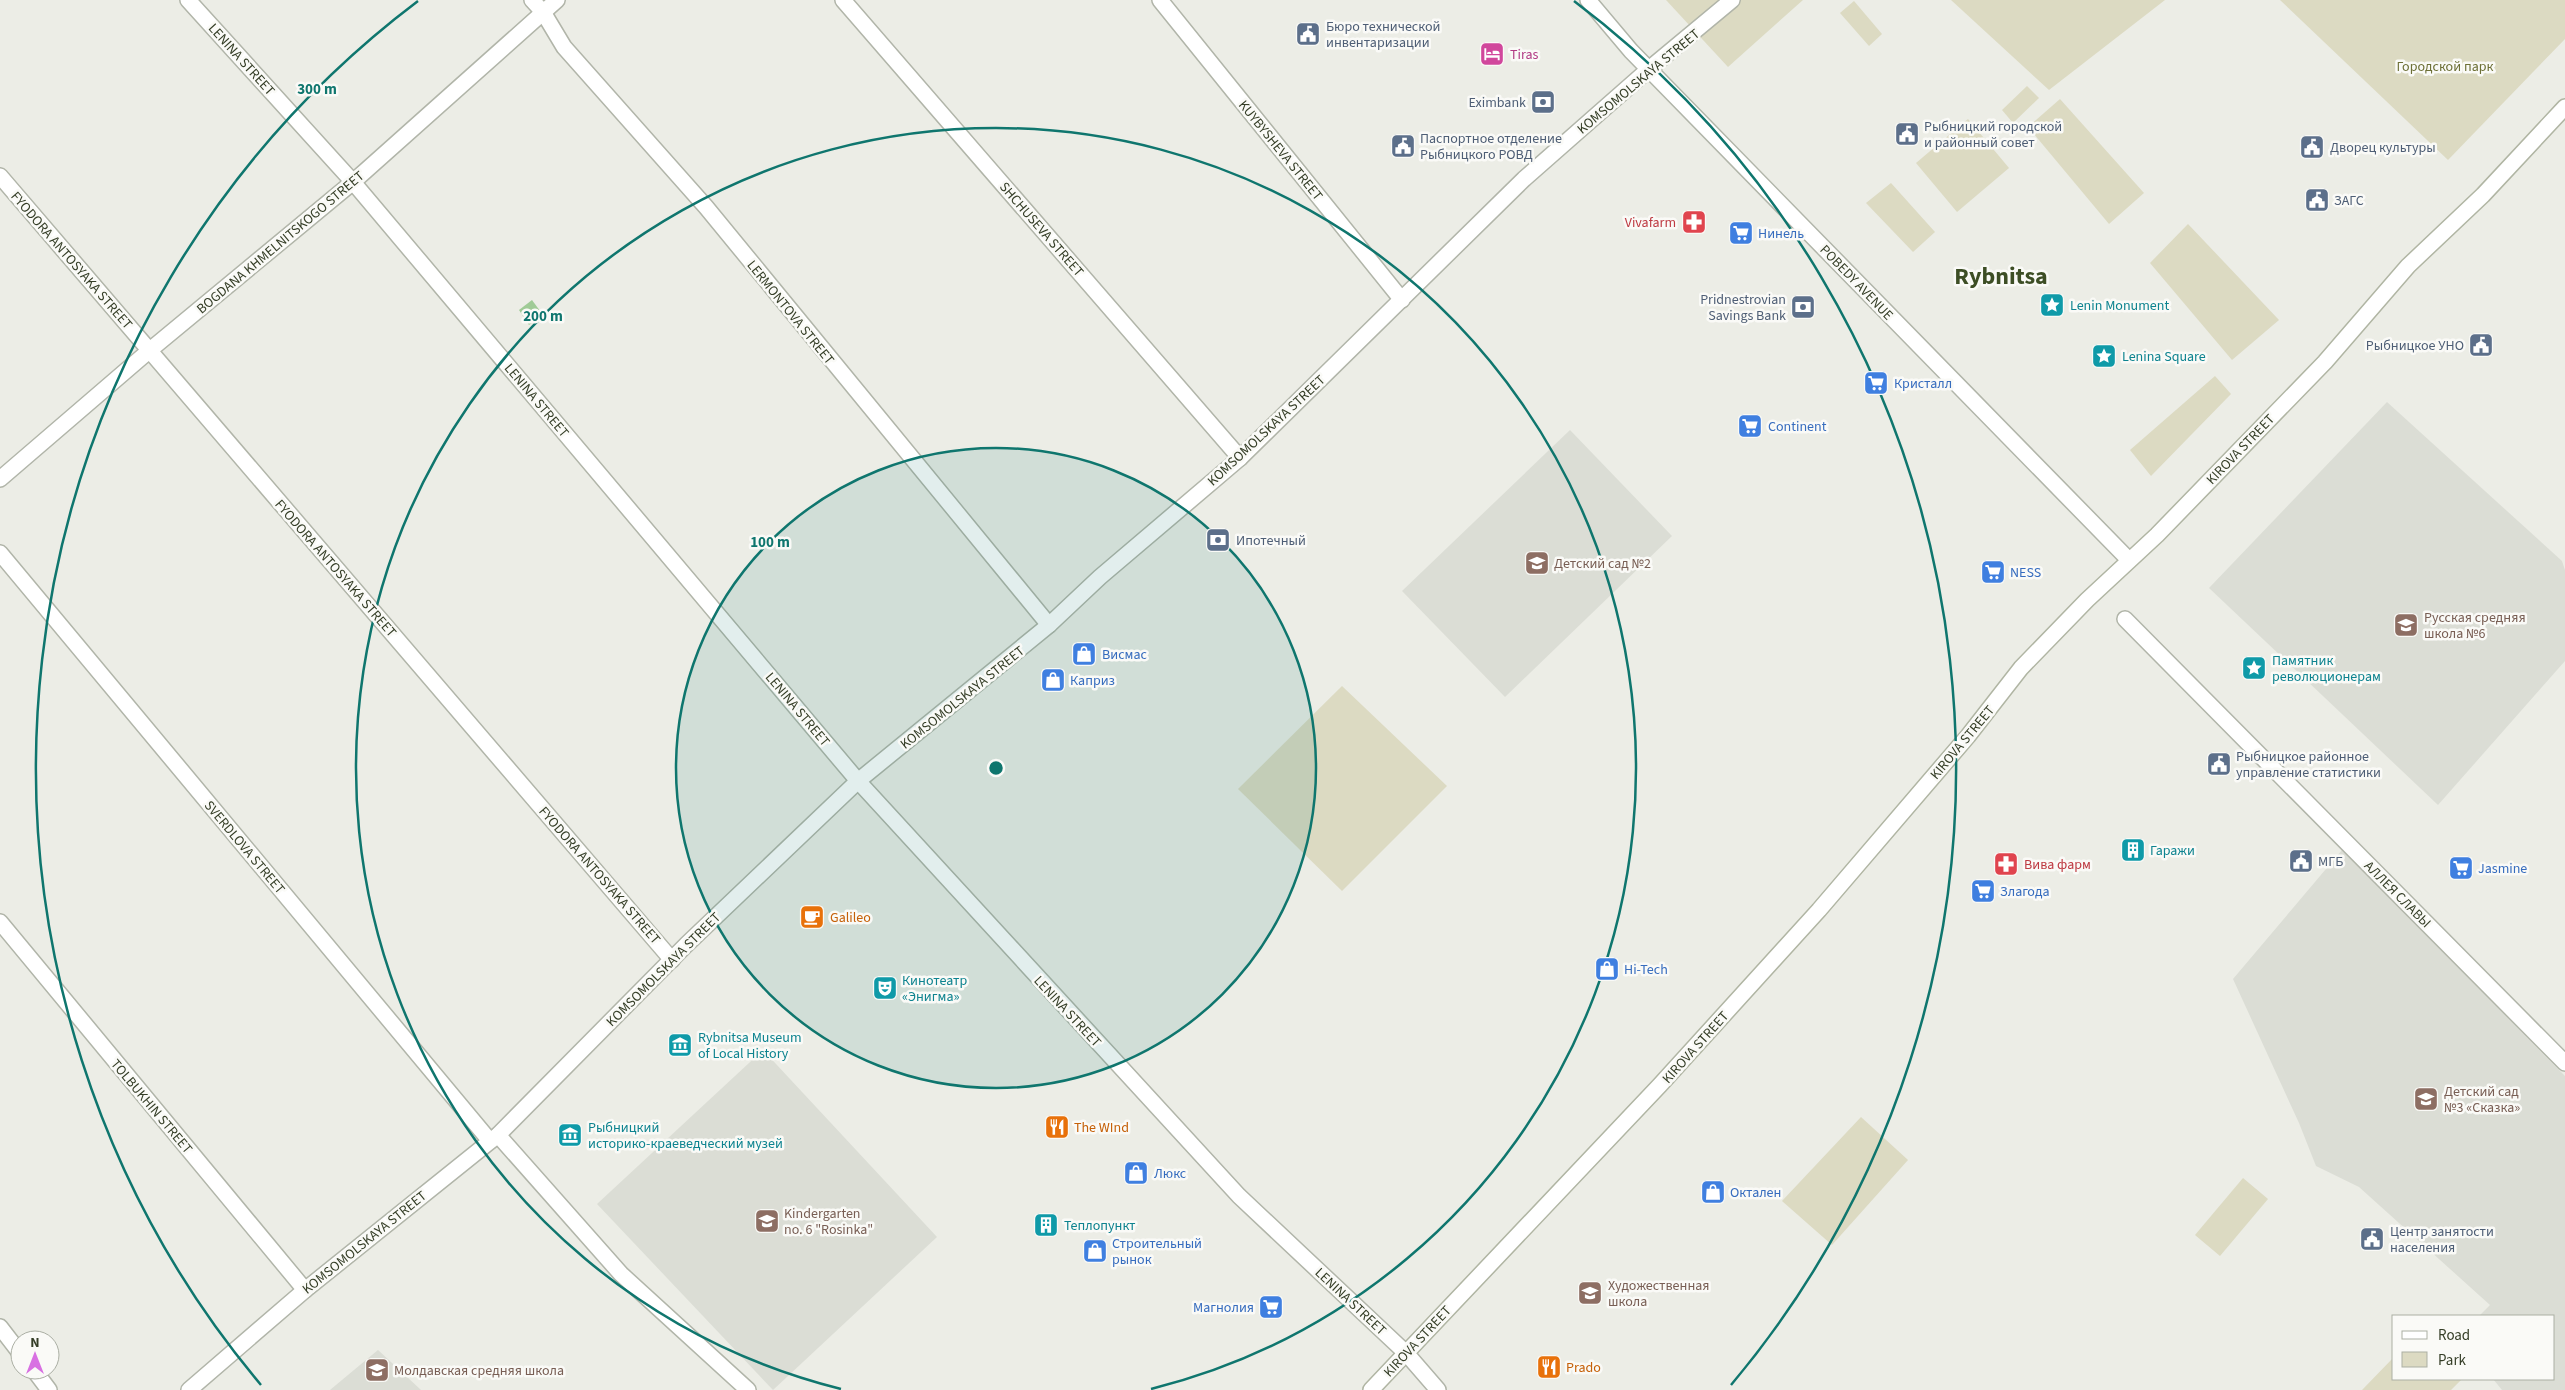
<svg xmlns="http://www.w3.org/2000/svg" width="2565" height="1390" viewBox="0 0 2565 1390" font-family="'Source Sans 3',sans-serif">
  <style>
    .built { fill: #dbddd5 }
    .green { fill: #dcdac2 }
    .water { fill: #9fcb96 }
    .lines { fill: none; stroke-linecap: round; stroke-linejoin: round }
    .pedestrian-casing { stroke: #b1b5a9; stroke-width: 18 }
    .minor-casing { stroke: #b1b5a9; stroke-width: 18 }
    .tertiary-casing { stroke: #b1b5a9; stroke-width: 18 }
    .secondary-casing { stroke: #b0b5a3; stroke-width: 18 }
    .pedestrian { stroke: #fff; stroke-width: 15 }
    .minor { stroke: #fff; stroke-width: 15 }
    .tertiary { stroke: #fff; stroke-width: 15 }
    .secondary { stroke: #fff; stroke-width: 15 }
    .ring { fill: none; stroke: #0f766e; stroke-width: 2.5 }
    .labels { text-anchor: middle; stroke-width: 5; stroke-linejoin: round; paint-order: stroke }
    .service-label { font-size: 14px; fill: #4e5e75; stroke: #fafaf7; text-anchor: start }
    .hotel-label { font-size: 14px; fill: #b23c85; stroke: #fafaf7; text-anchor: start }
    .street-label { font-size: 14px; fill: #353e27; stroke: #fafaf7 }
    .park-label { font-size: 14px; fill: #6d7036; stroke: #fafaf7 }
    .health-label { font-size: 14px; fill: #be3a42; stroke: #fafaf7; text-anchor: end }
    .shop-label { font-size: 14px; fill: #366cbe; stroke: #fafaf7; text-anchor: start }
    .culture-label { font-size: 14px; fill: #0d838f; stroke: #fafaf7; text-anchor: start }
    .education-label { font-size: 14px; fill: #785e54; stroke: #fafaf7; text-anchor: start }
    .food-label { font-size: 14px; fill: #c56008; stroke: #fafaf7; text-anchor: start }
    .town-label { font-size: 24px; font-weight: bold; fill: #3d4e25; stroke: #fafaf7 }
    .centre { fill: #0f766e; stroke: #fafaf7; stroke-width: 2.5 }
    .ring-label { font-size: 15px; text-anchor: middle; font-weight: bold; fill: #0f766e; stroke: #fafaf7; stroke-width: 5; stroke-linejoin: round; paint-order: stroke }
  </style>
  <rect width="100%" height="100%" fill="#ecede6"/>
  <g class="built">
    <polygon points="2387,402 2562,561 2565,570 2565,661 2438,805 2209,588"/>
    <polygon points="1570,430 1672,536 1505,697 1402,591"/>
    <polygon points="2342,850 2565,1076 2565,1390 2502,1390 2493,1379 2554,1379 2554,1316 2479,1316 2490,1305 2359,1187 2316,1166 2299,1123 2233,979"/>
    <polygon points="763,1050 937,1237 773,1390 597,1204"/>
    <polygon points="378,1350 421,1390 330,1390"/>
  </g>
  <g class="green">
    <polygon points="1666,0 1803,0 1728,67"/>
    <polygon points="1951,0 2165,0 2049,90"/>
    <polygon points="2280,0 2565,0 2565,39 2448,160"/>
    <polygon points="1854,1 1882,34 1869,46 1840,13"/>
    <polygon points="2027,86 2039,98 2013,123 2002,110"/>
    <polygon points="2060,99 2144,193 2109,224 2028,127"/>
    <polygon points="1968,119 2009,168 1957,212 1916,163"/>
    <polygon points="1891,183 1935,232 1913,252 1866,203"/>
    <polygon points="2188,224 2279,320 2232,360 2150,263"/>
    <polygon points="2215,376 2231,394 2151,476 2130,450"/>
    <polygon points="1342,686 1447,786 1342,891 1238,789"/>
    <polygon points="1861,1117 1908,1160 1832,1245 1782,1201"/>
    <polygon points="2243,1178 2268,1199 2220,1256 2195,1235"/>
    <polygon points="2394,1357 2394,1379 2462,1379 2451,1390 2362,1390"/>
  </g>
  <polygon class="water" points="532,300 543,315 529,325 519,310"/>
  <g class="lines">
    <defs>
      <polyline id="pedestrian" points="2125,619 2565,1063"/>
      <g id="minor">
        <polyline points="188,0 353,182 858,781 1239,1196 1406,1353 1438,1390"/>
        <polyline points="532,0 543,12 564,47 706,207 1049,625"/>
        <polyline points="843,0 1240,458"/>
        <polyline points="1160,0 1402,300"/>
        <polyline points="0,176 672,960"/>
        <polyline points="0,479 150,350 353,182 557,0"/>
        <polyline points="0,553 490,1141"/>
        <polyline points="0,922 305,1290"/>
        <polyline points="498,1135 621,1274 748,1390"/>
        <polyline points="0,1327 20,1353"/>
        <polyline points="34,1370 49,1390"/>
        <polyline points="189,1390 305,1290 498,1135 686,945 858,781 1049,625 1100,577 1240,458 1524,179 1649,69 1732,0"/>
      </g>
      <polyline id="tertiary" points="1588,0 1631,51 2129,560"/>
      <polyline id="secondary" points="1371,1390 1660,1085 1819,910 1968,736 2021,668 2087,600 2157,535 2325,362 2408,266 2483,195 2565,107"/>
    </defs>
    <use href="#pedestrian" class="pedestrian-casing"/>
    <use href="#minor" class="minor-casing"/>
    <use href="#tertiary" class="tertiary-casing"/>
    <use href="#secondary" class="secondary-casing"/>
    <use href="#pedestrian" class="pedestrian"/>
    <use href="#minor" class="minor"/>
    <use href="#tertiary" class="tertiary"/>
    <use href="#secondary" class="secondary"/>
  </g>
  <circle cx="996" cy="768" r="320" fill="#0f766e" fill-opacity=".12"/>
  <g class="ring">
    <circle cx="996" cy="768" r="320"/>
    <path d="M841 1389A640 640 0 1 1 1151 1389"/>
    <path d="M261 1385A960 960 0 0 1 418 1M1574 1A960 960 0 0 1 1731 1385"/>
  </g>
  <defs>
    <symbol id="civic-square" viewBox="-11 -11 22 22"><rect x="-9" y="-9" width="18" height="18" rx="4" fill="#5c6f8a" stroke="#fafaf7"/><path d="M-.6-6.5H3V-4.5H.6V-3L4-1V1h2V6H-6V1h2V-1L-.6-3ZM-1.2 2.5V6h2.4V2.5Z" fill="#fff"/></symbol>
    <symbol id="hotel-square" viewBox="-11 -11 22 22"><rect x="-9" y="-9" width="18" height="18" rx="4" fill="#d1479c" stroke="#fafaf7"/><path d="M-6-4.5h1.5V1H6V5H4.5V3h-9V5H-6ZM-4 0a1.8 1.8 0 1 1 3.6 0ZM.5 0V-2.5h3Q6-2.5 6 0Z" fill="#fff"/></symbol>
    <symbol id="bank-square" viewBox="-11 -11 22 22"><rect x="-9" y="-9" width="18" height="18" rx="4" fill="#5c6f8a" stroke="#fafaf7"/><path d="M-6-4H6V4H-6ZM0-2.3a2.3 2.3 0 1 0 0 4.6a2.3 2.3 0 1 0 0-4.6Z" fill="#fff"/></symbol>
    <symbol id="pharmacy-square" viewBox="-11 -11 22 22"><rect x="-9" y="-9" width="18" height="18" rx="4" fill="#e0444e" stroke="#fafaf7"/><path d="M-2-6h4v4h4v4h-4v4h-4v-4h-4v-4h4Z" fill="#fff"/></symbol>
    <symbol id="supermarket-square" viewBox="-11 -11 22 22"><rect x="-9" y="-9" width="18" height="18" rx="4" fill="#3f7fe0" stroke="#fafaf7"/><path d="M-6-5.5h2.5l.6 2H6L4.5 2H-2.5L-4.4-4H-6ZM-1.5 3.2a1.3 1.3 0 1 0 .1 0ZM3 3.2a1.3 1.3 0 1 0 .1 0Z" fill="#fff"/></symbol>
    <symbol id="sight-square" viewBox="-11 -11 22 22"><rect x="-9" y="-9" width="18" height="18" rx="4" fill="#0f9aa8" stroke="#fafaf7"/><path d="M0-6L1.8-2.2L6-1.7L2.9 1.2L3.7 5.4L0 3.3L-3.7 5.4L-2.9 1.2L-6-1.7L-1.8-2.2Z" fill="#fff"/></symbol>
    <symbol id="school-square" viewBox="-11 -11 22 22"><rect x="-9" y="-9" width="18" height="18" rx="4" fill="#8d6e63" stroke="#fafaf7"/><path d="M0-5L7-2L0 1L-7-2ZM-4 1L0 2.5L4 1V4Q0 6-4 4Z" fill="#fff"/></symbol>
    <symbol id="shop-square" viewBox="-11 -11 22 22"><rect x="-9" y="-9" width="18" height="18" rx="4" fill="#3f7fe0" stroke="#fafaf7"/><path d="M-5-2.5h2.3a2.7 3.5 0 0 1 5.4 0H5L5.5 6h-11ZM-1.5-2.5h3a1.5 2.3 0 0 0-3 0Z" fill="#fff"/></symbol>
    <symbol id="building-square" viewBox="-11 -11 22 22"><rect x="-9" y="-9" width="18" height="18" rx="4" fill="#0f9aa8" stroke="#fafaf7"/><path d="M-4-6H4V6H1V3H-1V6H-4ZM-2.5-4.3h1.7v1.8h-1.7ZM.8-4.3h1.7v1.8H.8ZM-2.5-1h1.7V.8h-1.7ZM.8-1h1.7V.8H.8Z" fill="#fff"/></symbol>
    <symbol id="cafe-square" viewBox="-11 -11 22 22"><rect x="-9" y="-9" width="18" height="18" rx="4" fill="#e8710a" stroke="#fafaf7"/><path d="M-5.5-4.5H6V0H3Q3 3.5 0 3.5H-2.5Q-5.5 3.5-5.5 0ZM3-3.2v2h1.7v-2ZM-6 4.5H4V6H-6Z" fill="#fff"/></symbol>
    <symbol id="theatre-square" viewBox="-11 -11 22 22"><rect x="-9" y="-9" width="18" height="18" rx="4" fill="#0f9aa8" stroke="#fafaf7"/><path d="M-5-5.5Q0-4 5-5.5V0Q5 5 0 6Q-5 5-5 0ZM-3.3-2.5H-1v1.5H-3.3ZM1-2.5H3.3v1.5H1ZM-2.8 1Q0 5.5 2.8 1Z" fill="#fff"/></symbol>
    <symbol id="museum-square" viewBox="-11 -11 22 22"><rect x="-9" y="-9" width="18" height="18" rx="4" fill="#0f9aa8" stroke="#fafaf7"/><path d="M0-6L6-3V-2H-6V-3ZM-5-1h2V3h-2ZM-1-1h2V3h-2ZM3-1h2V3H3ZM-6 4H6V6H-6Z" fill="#fff"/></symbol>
    <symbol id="restaurant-square" viewBox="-11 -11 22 22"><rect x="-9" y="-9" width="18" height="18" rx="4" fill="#e8710a" stroke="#fafaf7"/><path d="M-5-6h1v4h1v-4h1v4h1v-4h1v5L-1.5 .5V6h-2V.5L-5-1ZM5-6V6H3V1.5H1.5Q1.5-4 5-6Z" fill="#fff"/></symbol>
  </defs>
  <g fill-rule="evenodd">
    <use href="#civic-square" x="1294" y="20" width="28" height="28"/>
    <use href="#hotel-square" x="1478" y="40" width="28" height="28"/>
    <use href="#bank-square" x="1529" y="88" width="28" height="28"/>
    <use href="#civic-square" x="1893" y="120" width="28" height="28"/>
    <use href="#civic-square" x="1389" y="132" width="28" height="28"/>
    <use href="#civic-square" x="2298" y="133" width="28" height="28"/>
    <use href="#civic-square" x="2303" y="186" width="28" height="28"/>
    <use href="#pharmacy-square" x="1680" y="208" width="28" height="28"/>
    <use href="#supermarket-square" x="1727" y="219" width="28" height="28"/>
    <use href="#sight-square" x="2038" y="291" width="28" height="28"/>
    <use href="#bank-square" x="1789" y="293" width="28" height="28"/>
    <use href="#civic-square" x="2467" y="331" width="28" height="28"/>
    <use href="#sight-square" x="2090" y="342" width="28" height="28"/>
    <use href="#supermarket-square" x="1862" y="369" width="28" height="28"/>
    <use href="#supermarket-square" x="1736" y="412" width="28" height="28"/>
    <use href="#bank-square" x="1204" y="526" width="28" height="28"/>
    <use href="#school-square" x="1523" y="549" width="28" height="28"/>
    <use href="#supermarket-square" x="1979" y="558" width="28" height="28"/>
    <use href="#school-square" x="2392" y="611" width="28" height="28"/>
    <use href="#shop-square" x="1070" y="640" width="28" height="28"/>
    <use href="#sight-square" x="2240" y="654" width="28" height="28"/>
    <use href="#shop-square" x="1039" y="666" width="28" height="28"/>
    <use href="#civic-square" x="2205" y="750" width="28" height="28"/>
    <use href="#building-square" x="2119" y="836" width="28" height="28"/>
    <use href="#civic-square" x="2287" y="847" width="28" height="28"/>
    <use href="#pharmacy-square" x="1992" y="850" width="28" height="28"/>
    <use href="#supermarket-square" x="2447" y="854" width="28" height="28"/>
    <use href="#supermarket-square" x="1969" y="877" width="28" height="28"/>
    <use href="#cafe-square" x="798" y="903" width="28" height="28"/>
    <use href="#shop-square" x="1593" y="955" width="28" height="28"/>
    <use href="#theatre-square" x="871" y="974" width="28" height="28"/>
    <use href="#museum-square" x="666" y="1031" width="28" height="28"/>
    <use href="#school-square" x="2412" y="1085" width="28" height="28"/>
    <use href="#restaurant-square" x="1043" y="1113" width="28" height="28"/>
    <use href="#museum-square" x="556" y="1121" width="28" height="28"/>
    <use href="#shop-square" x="1122" y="1159" width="28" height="28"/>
    <use href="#shop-square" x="1699" y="1178" width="28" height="28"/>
    <use href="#school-square" x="753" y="1207" width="28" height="28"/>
    <use href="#building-square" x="1032" y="1211" width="28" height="28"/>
    <use href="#civic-square" x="2358" y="1225" width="28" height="28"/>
    <use href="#shop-square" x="1081" y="1237" width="28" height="28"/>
    <use href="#school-square" x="1576" y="1279" width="28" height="28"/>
    <use href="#supermarket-square" x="1257" y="1293" width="28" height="28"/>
    <use href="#restaurant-square" x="1535" y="1353" width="28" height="28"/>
    <use href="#school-square" x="363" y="1356" width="28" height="28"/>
  </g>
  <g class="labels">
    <g class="service-label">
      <text x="1326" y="31">Бюро технической<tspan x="1326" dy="16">инвентаризации</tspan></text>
      <text x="1526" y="107" text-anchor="end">Eximbank</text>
      <text x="1924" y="131">Рыбницкий городской<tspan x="1924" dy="16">и районный совет</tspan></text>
      <text x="1420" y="143">Паспортное отделение<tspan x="1420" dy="16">Рыбницкого РОВД</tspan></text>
      <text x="2330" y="152">Дворец культуры</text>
      <text x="2334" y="205">ЗАГС</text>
      <text x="1786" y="304" text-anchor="end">Pridnestrovian<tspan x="1786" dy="16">Savings Bank</tspan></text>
      <text x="2464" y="350" text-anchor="end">Рыбницкое УНО</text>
      <text x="1236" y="545">Ипотечный</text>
      <text x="2236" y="761">Рыбницкое районное<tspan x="2236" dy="16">управление статистики</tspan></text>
      <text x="2318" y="866">МГБ</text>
      <text x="2390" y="1236">Центр занятости<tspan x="2390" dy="16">населения</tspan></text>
    </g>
    <g class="hotel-label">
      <text x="1510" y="59">Tiras</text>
    </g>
    <g class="street-label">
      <text transform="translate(242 59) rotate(48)" y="5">LENINA STREET</text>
      <text transform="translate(1638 81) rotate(-40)" y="5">KOMSOMOLSKAYA STREET</text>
      <text transform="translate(1281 150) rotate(51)" y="5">KUYBYSHEVA STREET</text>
      <text transform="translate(1042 229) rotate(49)" y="5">SHCHUSEVA STREET</text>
      <text transform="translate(280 242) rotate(-40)" y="5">BOGDANA KHMELNITSKOGO STREET</text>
      <text transform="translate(72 260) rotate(49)" y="5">FYODORA ANTOSYAKA STREET</text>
      <text transform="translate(1857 282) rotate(46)" y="5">POBEDY AVENUE</text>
      <text transform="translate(791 312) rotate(51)" y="5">LERMONTOVA STREET</text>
      <text transform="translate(537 400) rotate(50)" y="5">LENINA STREET</text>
      <text transform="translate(1266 430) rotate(-43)" y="5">KOMSOMOLSKAYA STREET</text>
      <text transform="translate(2240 449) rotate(-46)" y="5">KIROVA STREET</text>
      <text transform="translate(336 568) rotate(49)" y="5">FYODORA ANTOSYAKA STREET</text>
      <text transform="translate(962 697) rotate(-39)" y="5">KOMSOMOLSKAYA STREET</text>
      <text transform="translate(798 709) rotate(50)" y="5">LENINA STREET</text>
      <text transform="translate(1962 742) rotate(-50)" y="5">KIROVA STREET</text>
      <text transform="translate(245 847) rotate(50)" y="5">SVERDLOVA STREET</text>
      <text transform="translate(600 875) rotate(49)" y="5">FYODORA ANTOSYAKA STREET</text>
      <text transform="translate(2398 894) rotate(45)" y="5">АЛЛЕЯ СЛАВЫ</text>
      <text transform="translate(663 969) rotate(-45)" y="5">KOMSOMOLSKAYA STREET</text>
      <text transform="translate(1068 1011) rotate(47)" y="5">LENINA STREET</text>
      <text transform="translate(1695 1047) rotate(-48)" y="5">KIROVA STREET</text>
      <text transform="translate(152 1106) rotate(50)" y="5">TOLBUKHIN STREET</text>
      <text transform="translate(364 1242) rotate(-39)" y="5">KOMSOMOLSKAYA STREET</text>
      <text transform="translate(1351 1301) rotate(43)" y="5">LENINA STREET</text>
      <text transform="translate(1417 1341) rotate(-47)" y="5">KIROVA STREET</text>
    </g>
    <g class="park-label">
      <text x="2445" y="71">Городской парк</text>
    </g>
    <g class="health-label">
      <text x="1676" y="227">Vivafarm</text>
      <text x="2024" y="869" text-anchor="start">Вива фарм</text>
    </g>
    <g class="shop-label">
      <text x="1758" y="238">Нинель</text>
      <text x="1894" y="388">Кристалл</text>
      <text x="1768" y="431">Continent</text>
      <text x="2010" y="577">NESS</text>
      <text x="1102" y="659">Висмас</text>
      <text x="1070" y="685">Каприз</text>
      <text x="2478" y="873">Jasmine</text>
      <text x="2000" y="896">Злагода</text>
      <text x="1624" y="974">Hi-Tech</text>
      <text x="1154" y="1178">Люкс</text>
      <text x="1730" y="1197">Октален</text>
      <text x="1112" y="1248">Строительный<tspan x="1112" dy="16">рынок</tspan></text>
      <text x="1254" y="1312" text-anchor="end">Магнолия</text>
    </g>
    <g class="culture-label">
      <text x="2070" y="310">Lenin Monument</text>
      <text x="2122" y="361">Lenina Square</text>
      <text x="2272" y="665">Памятник<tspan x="2272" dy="16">революционерам</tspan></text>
      <text x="2150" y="855">Гаражи</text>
      <text x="902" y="985">Кинотеатр<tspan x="902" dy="16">«Энигма»</tspan></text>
      <text x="698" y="1042">Rybnitsa Museum<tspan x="698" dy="16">of Local History</tspan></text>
      <text x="588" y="1132">Рыбницкий<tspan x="588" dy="16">историко-краеведческий музей</tspan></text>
      <text x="1064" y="1230">Теплопункт</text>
    </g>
    <g class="education-label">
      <text x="1554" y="568">Детский сад №2</text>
      <text x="2424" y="622">Русская средняя<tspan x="2424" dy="16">школа №6</tspan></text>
      <text x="2444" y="1096">Детский сад<tspan x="2444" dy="16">№3 «Сказка»</tspan></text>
      <text x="784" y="1218">Kindergarten<tspan x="784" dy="16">no. 6 "Rosinka"</tspan></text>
      <text x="1608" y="1290">Художественная<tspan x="1608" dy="16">школа</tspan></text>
      <text x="394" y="1375">Молдавская средняя школа</text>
    </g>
    <g class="food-label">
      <text x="830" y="922">Galileo</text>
      <text x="1074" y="1132">The WInd</text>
      <text x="1566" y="1372">Prado</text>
    </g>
    <g class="town-label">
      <text x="2001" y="284">Rybnitsa</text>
    </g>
  </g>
  <circle cx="996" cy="768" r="8" class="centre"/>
  <g class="ring-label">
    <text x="317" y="94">300 m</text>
    <text x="543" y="321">200 m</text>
    <text x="770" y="547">100 m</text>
  </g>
  <rect x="2392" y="1315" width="162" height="65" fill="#fafaf7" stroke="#abafa4"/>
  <rect x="2402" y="1331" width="25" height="8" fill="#ffffff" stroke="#abafa4"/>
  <text x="2438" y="1340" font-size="15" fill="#353e27">Road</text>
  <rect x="2402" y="1352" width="25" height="15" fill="#dcdac2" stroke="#abafa4"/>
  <text x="2438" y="1365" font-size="15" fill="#353e27">Park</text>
  <g transform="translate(35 1355)"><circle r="24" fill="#fafaf7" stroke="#abafa4"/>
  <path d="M0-4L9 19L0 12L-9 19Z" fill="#d870e2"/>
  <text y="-8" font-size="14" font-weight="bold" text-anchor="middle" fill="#353e27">N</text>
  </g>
</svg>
